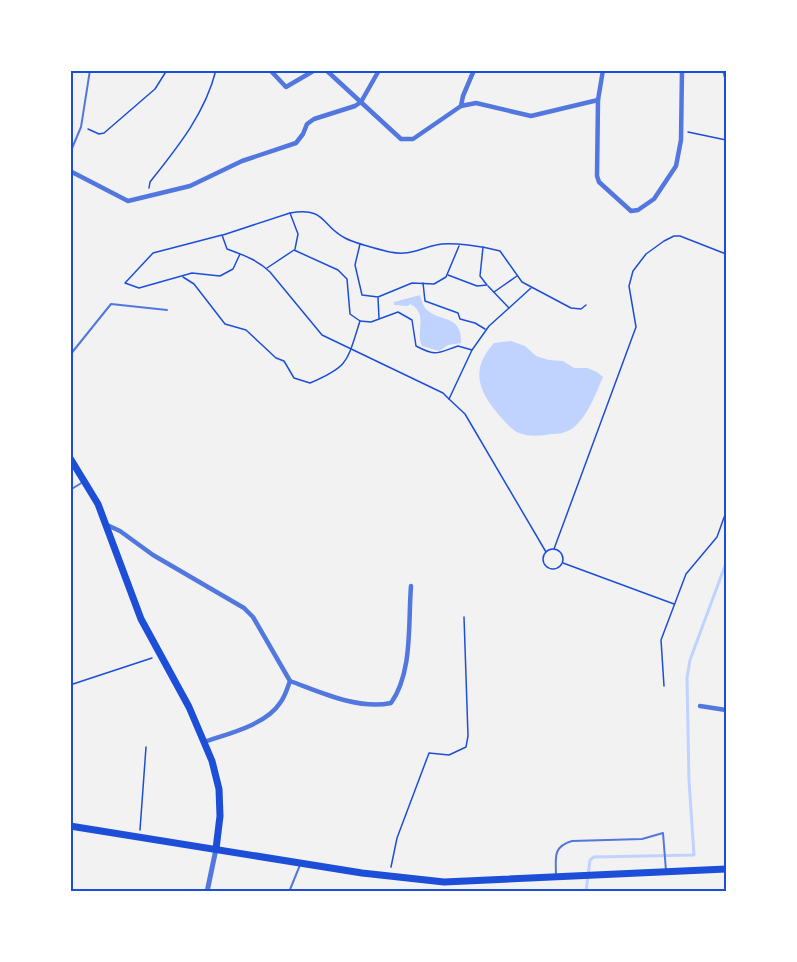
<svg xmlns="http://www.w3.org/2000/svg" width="797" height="962" viewBox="0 0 797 962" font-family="'Alegreya Sans',sans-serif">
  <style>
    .water { fill: #bfd3fe }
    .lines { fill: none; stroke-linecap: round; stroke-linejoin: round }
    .stream { stroke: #bfd3fe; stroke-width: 3 }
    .path { stroke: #1d4ed8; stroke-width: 1.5 }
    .service { stroke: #5277de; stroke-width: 2 }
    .minor { stroke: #5277de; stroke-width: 4.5 }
    .tertiary { stroke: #5277de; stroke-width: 5 }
    .primary { stroke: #1d4ed8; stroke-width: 7 }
    .neatline { fill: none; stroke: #1d4ed8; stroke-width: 2 }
  </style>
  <rect width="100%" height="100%" fill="#f2f2f2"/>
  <g class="water">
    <path d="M420 295C421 299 423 306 426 309 439 323 462 313 461 343L448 345 439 351 422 346C415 332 429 313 410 304L408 306 394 305V302Z"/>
    <path d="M511 341 525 346 536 356 549 360 563 361 574 368H587L597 372 603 377C595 395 588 416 573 428 566 433 559 434 551 434 540 436 530 437 519 433 512 430 504 421 499 415 478 390 470 370 494 343Z"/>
  </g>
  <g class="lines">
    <polyline class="stream" points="586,892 590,860 594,857 694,855 689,780 687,678 690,660 726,563"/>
    <g class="path">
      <polyline points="88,129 99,134 104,133 155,89 167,70"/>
      <polyline points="688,132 726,140"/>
      <path d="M149 188 150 182C177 148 205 114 216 70"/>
      <path d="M290 213C327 207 320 225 345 238 356 244 378 249 390 252 409 256 418 249 436 245 451 241 485 247 500 251L522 282 571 308 581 309 586 305"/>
      <polyline points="223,235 290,213 298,234 295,249"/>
      <polyline points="360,244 355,265 362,295 378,297 412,283 434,284 446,277 459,246"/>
      <path d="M240 254 233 269 220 276 192 273 139 288 125 283 153 253 222 235 227 249C243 255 258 260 270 272L322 335 443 393 449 399 465 414 546 552"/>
      <polyline points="448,275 477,286 487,285 480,276 483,247"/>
      <path d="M183 277 194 284 225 324 246 330 276 358 284 361 294 378 310 383C350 366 347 361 360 321L350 314 347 279 338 270 294 250 267 268"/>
      <polyline points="423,283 425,301 458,313 460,319 475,323 485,329"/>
      <polyline points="488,286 509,308 531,288"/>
      <polyline points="494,292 517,276"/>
      <polyline points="378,298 379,318"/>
      <path d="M360 321 371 322 398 312 412 320 416 346C437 357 437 353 458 346L472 350"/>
      <polyline points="449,399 472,350 489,326 509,308"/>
      <circle cx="553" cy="559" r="10"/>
      <polyline points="554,549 636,327 629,286 633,271 646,254 664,241 674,236 680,236 726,254"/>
      <polyline points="563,563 674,604"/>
      <polyline points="70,685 152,658"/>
      <polyline points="664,686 661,640 686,574 717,537 726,512"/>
      <polyline points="140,830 146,747"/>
      <polyline points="391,867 397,838 429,753 449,755 466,747 468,736 464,617"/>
    </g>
    <g class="service">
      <polyline points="70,153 81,127 90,70"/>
      <polyline points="70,355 111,304 167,310"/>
      <polyline points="70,490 83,482"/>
      <path d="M556 876C556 858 552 847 572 841L642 839 663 833 666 871"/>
      <polyline points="289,892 300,865"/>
    </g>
    <g class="minor">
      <polyline points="270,70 286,87 315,70"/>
      <polyline points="326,70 401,139 413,139 461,106 476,103 531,116 598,100"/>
      <polyline points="603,70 598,100 597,176 599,182 631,211 638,210 654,199 676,166 681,140 682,70"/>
      <polyline points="724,70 726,77"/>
      <polyline points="461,106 463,96 474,70"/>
      <polyline points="70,171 128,201 190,186 242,161 296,143 303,134 307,124 314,119 355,106 361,102 378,72 376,70"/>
      <path d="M107 525 120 531 153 555 244 608 253 617 290 681C287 689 285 697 280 703 266 725 227 734 204 742"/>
      <path d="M290 681C320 692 358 710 391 703 413 672 408 623 411 586"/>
      <polyline points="700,706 726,710"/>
    </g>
    <polyline class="tertiary" points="207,892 216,849"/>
    <g class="primary">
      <polyline points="70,458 98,504 141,619 189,707 212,761 219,789 220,816 216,849"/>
      <polyline points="70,826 362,873 444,882 726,869"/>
    </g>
  </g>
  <rect width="797" height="962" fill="none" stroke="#ffffff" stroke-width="144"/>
  <rect x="72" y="72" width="653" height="818" class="neatline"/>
</svg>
